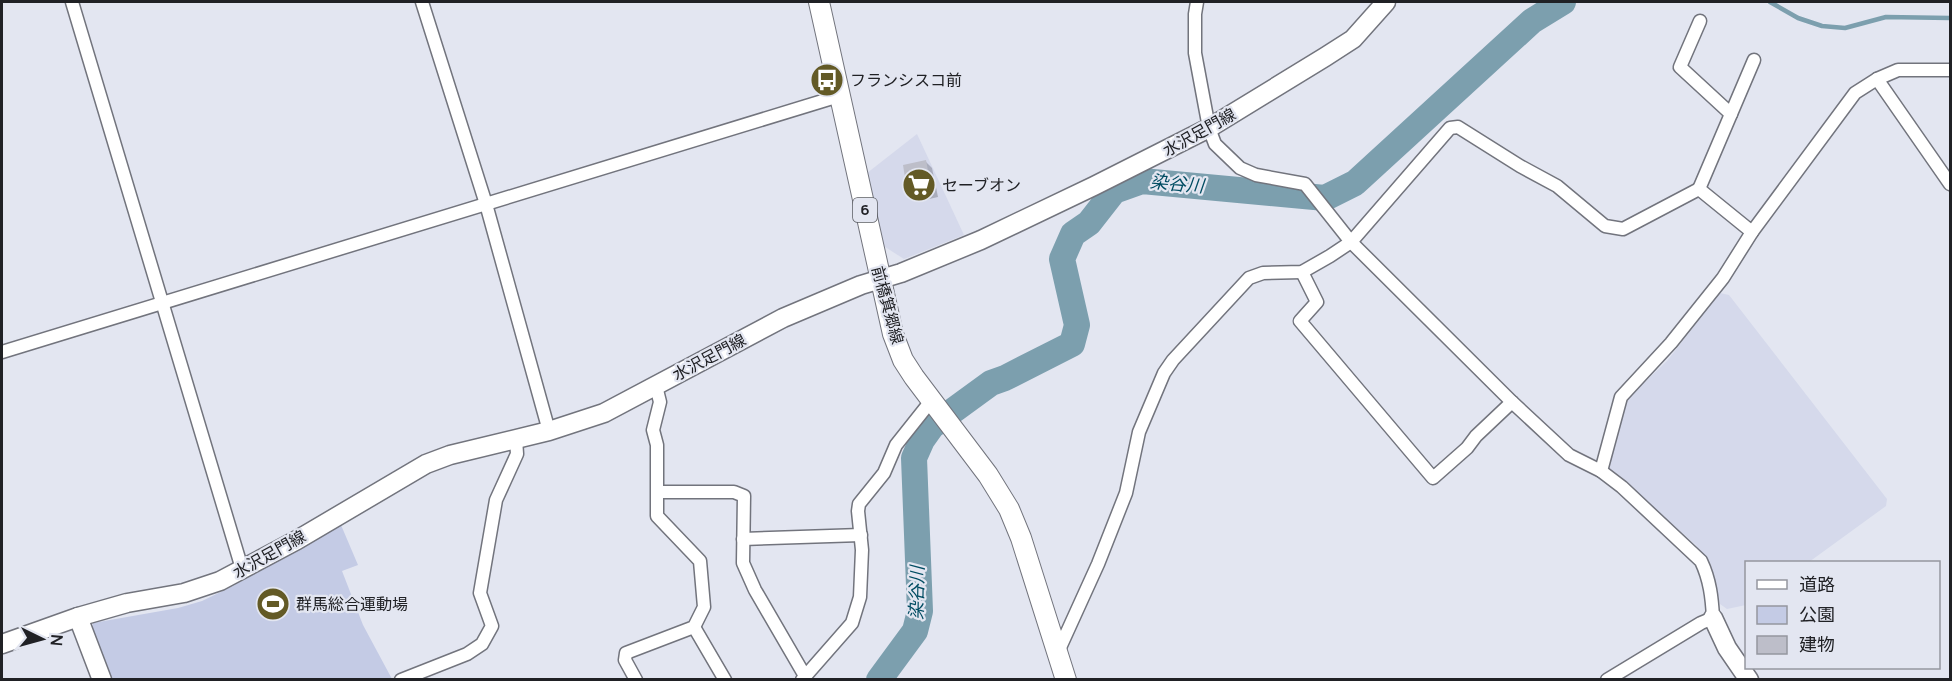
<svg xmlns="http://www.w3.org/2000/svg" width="1952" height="681" viewBox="0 0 1952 681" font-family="Manrope,'Noto Sans JP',sans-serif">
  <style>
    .built { fill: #d5d9eb }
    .green { fill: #c4cbe5 }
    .shadow { fill: #0003 }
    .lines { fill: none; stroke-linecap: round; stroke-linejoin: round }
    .stream { stroke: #7c9fae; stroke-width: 4.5 }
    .river { stroke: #7c9fae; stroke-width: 26 }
    .building { fill: #bdbec9 }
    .street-casing { stroke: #72747d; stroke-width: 15 }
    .secondary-casing { stroke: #72747d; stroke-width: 21 }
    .primary-casing { stroke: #72747d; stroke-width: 22 }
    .street { stroke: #fff; stroke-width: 12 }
    .secondary { stroke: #fff; stroke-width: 18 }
    .primary { stroke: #fff; stroke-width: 20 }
    .labels { text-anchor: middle; stroke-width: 4.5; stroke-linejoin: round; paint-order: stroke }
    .shield { fill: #e3e6f1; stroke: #5a5c62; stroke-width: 1.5 }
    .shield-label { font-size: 15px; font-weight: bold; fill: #202125 }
    .poi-label { font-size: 16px; fill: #202125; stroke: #e3e6f1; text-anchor: start }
    .street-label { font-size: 16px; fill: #202125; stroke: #e3e6f1 }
    .water-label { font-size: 18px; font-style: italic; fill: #004c62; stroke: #e3e6f1 }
  </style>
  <rect width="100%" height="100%" fill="#e3e6f1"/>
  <g class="built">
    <polygon points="917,134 964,235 904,259 882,245 862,177"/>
    <polygon points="1720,293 1729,295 1887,499 1886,506 1809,562 1746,562 1746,605 1727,609 1720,604 1715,580 1709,565 1696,545 1610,470 1608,465 1624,402 1667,361"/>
  </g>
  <polygon class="green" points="341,525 358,565 342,571 363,625 392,679 111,679 92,628 93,623 178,608 202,601 233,586"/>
  <polygon class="shadow" points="926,162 932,168 938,197 916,202 910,195"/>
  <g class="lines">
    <polyline class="stream" points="1770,2 1798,18 1822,26 1845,28 1886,17 1950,18"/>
    <polyline class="river" points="879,680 915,631 920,611 914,458 922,440 932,426 991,383 1005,378 1072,344 1077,325 1062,259 1073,234 1089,223 1114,191 1142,181 1325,198 1355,183 1532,21 1563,2"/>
  </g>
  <polygon class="building" points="926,160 932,192 908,196 903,165"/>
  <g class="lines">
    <defs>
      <g id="street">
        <polyline points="72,2 240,562 244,569"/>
        <polyline points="422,2 486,204 549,431"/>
        <path d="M1197 2 1195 14V53L1209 128 1215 144 1240 168 1256 175 1305 184 1351 242 1512 402 1569 455 1601 471 1622 487 1701 561C1710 580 1712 598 1713 618L1701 623 1607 680"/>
        <polyline points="1700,21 1680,67 1731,114"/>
        <polyline points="1877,79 1950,184"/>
        <polyline points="1699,189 1754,60"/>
        <polyline points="1302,272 1317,302 1300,321 1433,478 1467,448 1476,436 1512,402"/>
        <polyline points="2,352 839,96"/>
        <polyline points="1601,471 1621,397 1671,343 1723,278 1752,232"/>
        <polyline points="658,492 734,492 744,496 743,563 755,590 805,676"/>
        <polyline points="743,539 861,535"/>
        <polyline points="694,627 725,680"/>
        <polyline points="1058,652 1098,564 1126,493 1139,432 1164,373 1173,360 1249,278 1263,273 1302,272 1330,256 1351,242 1450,128 1458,127 1520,166 1557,186 1605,226 1623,229 1699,189 1752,232 1855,93 1877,79 1898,70 1950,70"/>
        <polyline points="401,680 467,654 482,644 492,626 480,593 496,500 517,454 516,439"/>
        <polyline points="636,680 625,660 626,653 694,627 704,607 700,561 657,516 657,445 653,430 660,402 656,386"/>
        <polyline points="802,680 852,623 860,597 862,550 858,511 859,504 884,473 896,445 931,401"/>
      </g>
      <g id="secondary">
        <polyline points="78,617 102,680"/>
        <polyline points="1713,618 1727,648 1749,680"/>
        <polyline points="2,644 78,617 127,603 184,593 220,581 297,540 426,464 450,455 549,431 604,413 783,318 861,285 901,273 981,240 1094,186 1209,128 1325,57 1353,39 1386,2"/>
      </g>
      <polyline id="primary" points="819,2 893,334 903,360 914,377 988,475 1009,509 1021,538 1066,680"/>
    </defs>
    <use href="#street" class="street-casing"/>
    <use href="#secondary" class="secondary-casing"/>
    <use href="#primary" class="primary-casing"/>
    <use href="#street" class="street"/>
    <use href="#secondary" class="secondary"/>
    <use href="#primary" class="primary"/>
  </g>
  <defs>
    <symbol id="bus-disc" viewBox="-11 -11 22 22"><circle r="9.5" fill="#635a26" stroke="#e3e6f1"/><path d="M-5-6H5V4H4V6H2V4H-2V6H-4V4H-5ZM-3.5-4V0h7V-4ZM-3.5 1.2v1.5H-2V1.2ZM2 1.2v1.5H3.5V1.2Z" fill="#fff"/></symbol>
    <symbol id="supermarket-disc" viewBox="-11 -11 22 22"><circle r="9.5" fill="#635a26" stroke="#e3e6f1"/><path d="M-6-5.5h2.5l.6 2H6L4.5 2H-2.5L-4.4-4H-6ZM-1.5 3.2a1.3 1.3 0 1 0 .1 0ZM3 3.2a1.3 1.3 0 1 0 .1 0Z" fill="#fff"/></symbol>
    <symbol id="stadium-disc" viewBox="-11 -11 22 22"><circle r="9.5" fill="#635a26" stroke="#e3e6f1"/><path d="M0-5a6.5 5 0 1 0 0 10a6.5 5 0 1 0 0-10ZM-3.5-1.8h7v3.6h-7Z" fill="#fff"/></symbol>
  </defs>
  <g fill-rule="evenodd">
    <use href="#bus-disc" x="808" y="61" width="38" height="38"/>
    <use href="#supermarket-disc" x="900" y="166" width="38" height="38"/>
    <use href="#stadium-disc" x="254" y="585" width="38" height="38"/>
  </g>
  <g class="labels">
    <rect class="shield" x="853" y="198" width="24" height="24" rx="4.5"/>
    <g class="shield-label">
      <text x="865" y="215">6</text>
    </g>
    <g class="poi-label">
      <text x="850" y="86">フランシスコ前</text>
      <text x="942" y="191">セーブオン</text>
      <text x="296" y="610">群馬総合運動場</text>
    </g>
    <g class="street-label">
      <text transform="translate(1199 132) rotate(-29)" y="6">水沢足門線</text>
      <text transform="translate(888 305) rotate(75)" y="6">前橋箕郷線</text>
      <text transform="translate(709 357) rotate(-28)" y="6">水沢足門線</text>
      <text transform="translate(269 554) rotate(-29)" y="6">水沢足門線</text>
    </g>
    <g class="water-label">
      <text transform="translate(1177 184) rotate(5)" y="6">染谷川</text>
      <text transform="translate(917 593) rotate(-89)" y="6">染谷川</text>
    </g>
  </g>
  <rect width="1952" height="681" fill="none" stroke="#202125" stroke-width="6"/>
  <rect x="1745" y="561" width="195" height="108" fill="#e3e6f1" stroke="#95979f" stroke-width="1.5"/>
  <rect x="1757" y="580" width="30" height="9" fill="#ffffff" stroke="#95979f" stroke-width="1.5"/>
  <text x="1799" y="591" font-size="18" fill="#202125">道路</text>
  <rect x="1757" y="606" width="30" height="18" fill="#c4cbe5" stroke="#95979f" stroke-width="1.5"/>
  <text x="1799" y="621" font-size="18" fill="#202125">公園</text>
  <rect x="1757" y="636" width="30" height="18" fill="#bdbec9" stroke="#95979f" stroke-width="1.5"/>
  <text x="1799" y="651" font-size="18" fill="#202125">建物</text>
  <g transform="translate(42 639) rotate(95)" stroke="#e3e6f1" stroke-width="4.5" paint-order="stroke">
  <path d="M0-4.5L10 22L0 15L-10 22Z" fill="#202125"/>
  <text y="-9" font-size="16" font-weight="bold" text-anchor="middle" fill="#202125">N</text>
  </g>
</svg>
